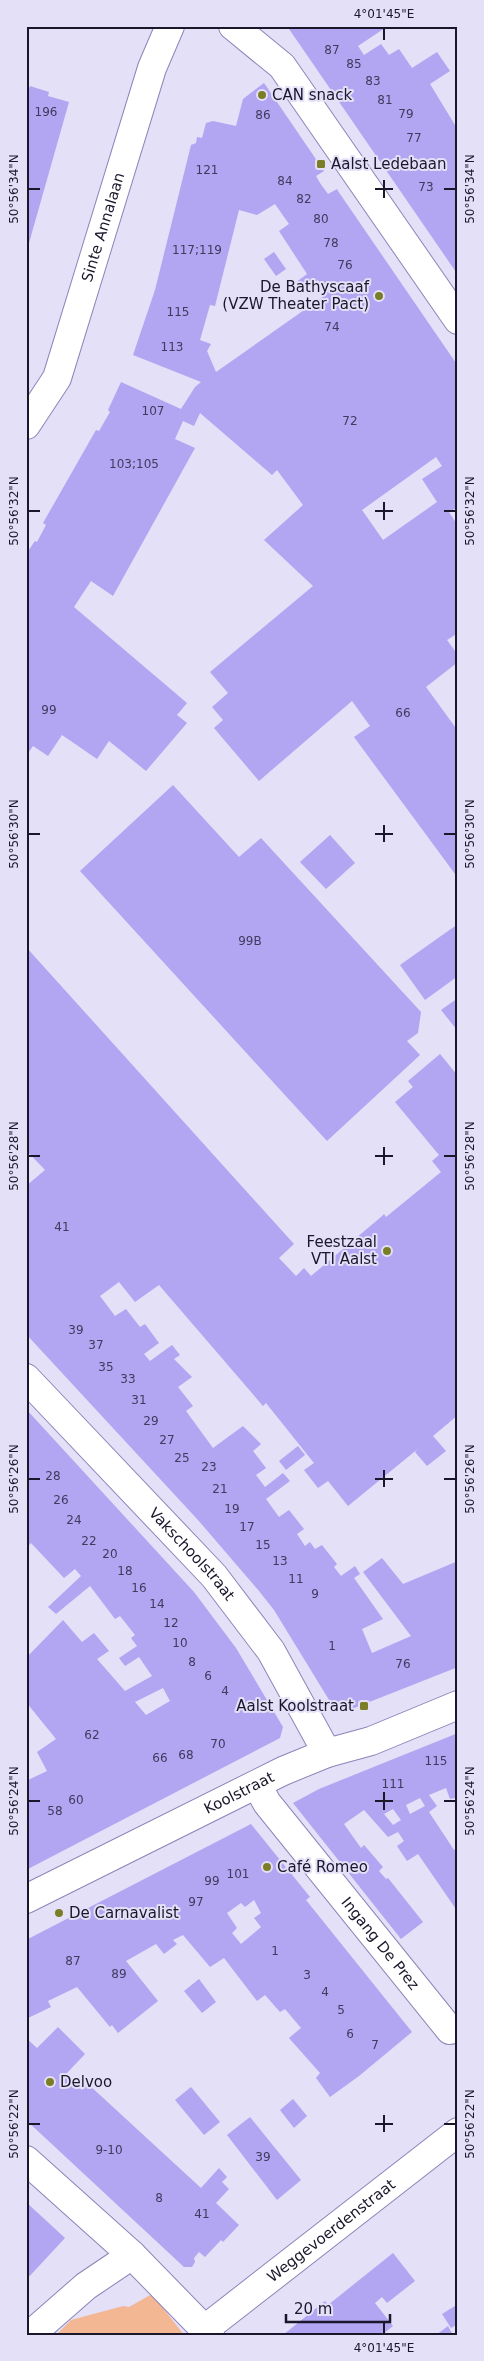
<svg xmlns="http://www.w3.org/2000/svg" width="484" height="2361" viewBox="0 0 484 2361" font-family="'DejaVu Sans',sans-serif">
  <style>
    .green { fill: #f4b794 }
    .building { fill: #b2a5f2; fill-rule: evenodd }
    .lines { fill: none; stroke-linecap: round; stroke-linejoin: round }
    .minor-casing { stroke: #8d85b9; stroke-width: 30 }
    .minor { stroke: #fff; stroke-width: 28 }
    .ticks { fill: none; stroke: #1a172b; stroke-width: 2 }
    .poi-dot { fill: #7b7e27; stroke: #e3e0f7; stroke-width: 2 }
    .labels { text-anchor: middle; stroke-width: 4; stroke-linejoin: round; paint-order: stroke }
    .number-label { font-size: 12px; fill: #403a5d }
    .poi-label { font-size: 15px; fill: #1a172b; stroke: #e3e0f7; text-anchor: start }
    .street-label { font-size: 15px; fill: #1a172b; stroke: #e3e0f7 }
    .neatline { fill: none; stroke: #1a172b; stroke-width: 2 }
    .ticks-label { font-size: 12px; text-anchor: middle; fill: #1a172b }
  </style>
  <rect width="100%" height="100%" fill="#e3e0f7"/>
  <polygon class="green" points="152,2294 184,2335 56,2335 71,2320 123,2306 129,2307"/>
  <g class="building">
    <polygon points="287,26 388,26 358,46 364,55 381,44 389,55 399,49 412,68 437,52 450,71 430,84 455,125 458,123 458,275"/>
    <path d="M264 83 324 171 316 176 320 183 328 194 337 189 338 191 458 366V507L449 512 458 526V633L447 640 458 655V662L426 687 458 731V878L354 737 370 726 352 701 259 781 214 728 223 720 212 707 228 693 210 672 313 586 264 540 303 505 277 470 272 475 200 413 194 426 183 421 175 439 195 448 113 596 91 581 74 607 187 703 177 715 187 723 146 771 109 741 97 759 62 735 48 756 33 746 26 756V554L35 541 37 542 46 525 43 523 96 430 99 431 110 412 108 410 121 382 181 409 195 387 201 382 133 355 155 290 191 145 196 143 197 137 202 138 206 123 213 121 236 126 243 99ZM275 204 289 224 279 231 307 274 295 283 301 292 318 280 327 294 216 372 207 351 211 344 200 340 210 305 215 306 239 210 257 215ZM436 457 442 466 422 479 437 502 383 540 362 510Z"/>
    <polygon points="30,86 49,92 48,96 69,102 27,250 26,89 29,89"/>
    <polygon points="274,252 286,269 276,276 264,259"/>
    <polygon points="173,785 239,857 261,838 421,1012 418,1033 407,1041 420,1055 327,1141 80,871"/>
    <polygon points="330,835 355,863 326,889 300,862"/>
    <polygon points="458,924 458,976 425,1000 400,965"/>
    <polygon points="26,947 294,1244 279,1258 296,1276 304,1268 311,1276 381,1217 384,1214 386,1217 441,1172 432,1161 439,1155 395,1102 413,1087 408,1081 440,1054 458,1076 458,1415 433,1436 446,1451 427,1466 415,1452 419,1448 348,1506 328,1481 318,1488 304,1470 314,1463 266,1403 263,1406 159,1285 135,1302 119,1282 100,1296 115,1316 126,1309 140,1327 145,1324 159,1343 144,1354 150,1361 172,1345 180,1355 174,1359 192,1377 178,1387 193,1406 186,1411 213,1448 243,1426 261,1444 253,1451 266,1468 256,1475 265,1487 283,1473 290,1481 266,1499 279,1517 289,1510 304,1529 297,1534 305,1546 310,1542 315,1549 322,1545 337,1564 334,1567 341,1576 355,1566 360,1574 354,1578 383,1619 362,1629 372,1653 411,1636 363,1572 382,1558 403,1584 458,1561 458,1667 344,1712 334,1708 274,1610 259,1591 198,1520 26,1334 26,1186 45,1170 26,1150"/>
    <polygon points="458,998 458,1029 457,1030 441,1010"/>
    <path d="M26 1409 194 1592 236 1648 283 1727 280 1738 26 1870V1781L47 1771 37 1752 56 1739 26 1702V1658L63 1620 82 1642 94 1633 109 1651 97 1659 125 1691 152 1676 139 1657 125 1666 119 1658 137 1646 131 1638 135 1635 120 1616 115 1619 90 1586 56 1614 48 1607 81 1576 75 1569 64 1578 31 1543 26 1548ZM163 1688 170 1701 146 1715 135 1702Z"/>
    <polygon points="298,1446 305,1455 286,1470 279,1461"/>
    <path d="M458 1733V1804L455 1798 450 1799 446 1788 429 1795 437 1806 429 1812 454 1850 458 1847V1912L418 1854 407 1861 397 1846 404 1841 398 1832 388 1837 364 1810 344 1824 361 1848 364 1845 383 1867 379 1871 386 1879 388 1878 423 1922 401 1939 293 1803 319 1789ZM420 1798 425 1806 410 1814 406 1805ZM393 1809 401 1820 393 1825 384 1814Z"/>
    <path d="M251 1824 310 1897 306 1900 412 2032 359 2076 330 2097 316 2078 320 2073 289 2038 301 2028 285 2009 280 2012 265 1995 257 2001 224 1958 210 1967 183 1935 173 1940 177 1944 164 1954 156 1944 126 1961 158 2001 118 2033 112 2025 110 2027 77 1987 48 2001 51 2007 26 2019V1940ZM254 1900 261 1913 254 1918 261 1927 241 1944 232 1933 237 1928 227 1913 241 1903 245 1907Z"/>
    <polygon points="199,1979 216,2002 202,2013 184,1991"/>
    <polygon points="58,2027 85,2054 66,2074 82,2090 88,2084 201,2188 219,2168 227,2177 222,2182 229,2189 216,2203 239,2225 223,2242 221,2240 205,2257 199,2252 194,2258 195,2262 192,2267 184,2267 26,2120 26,2038 37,2048"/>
    <polygon points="191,2087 220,2122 204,2135 175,2100"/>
    <polygon points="293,2099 307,2116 294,2128 280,2110"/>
    <polygon points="250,2117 301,2180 277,2200 227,2135"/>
    <polygon points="26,2202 65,2238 26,2280"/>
    <polygon points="393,2253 415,2281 387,2303 382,2297 375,2303 393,2326 382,2335 283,2335 325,2301 328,2305"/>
    <polygon points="458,2304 458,2324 451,2328 442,2314"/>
    <polygon points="448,2326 453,2335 436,2335"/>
  </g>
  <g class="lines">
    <defs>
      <g id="minor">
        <polyline points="233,26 282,66 458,320"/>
        <path id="s1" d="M26 425 57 378 152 68 170 26"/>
        <path id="s2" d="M26 1378 214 1576 271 1651 327 1753"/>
        <path id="s3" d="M257 1785 267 1803 450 2030"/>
        <path id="s4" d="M26 1899 283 1771 327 1753 371 1741 458 1705"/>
        <polyline points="26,2160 132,2255 210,2335"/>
        <path id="s5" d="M205 2329 458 2132"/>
        <polyline points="30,2335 86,2286 132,2255"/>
      </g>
    </defs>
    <use href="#minor" class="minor-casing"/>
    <use href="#minor" class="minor"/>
  </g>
  <path class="ticks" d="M384 28V40M384 180V198M28 189H40M375 189H393M444 189H456M384 502V520M28 511H40M375 511H393M444 511H456M384 825V842M28 834H40M375 834H393M444 834H456M384 1147V1165M28 1156H40M375 1156H393M444 1156H456M384 1470V1487M28 1479H40M375 1479H393M444 1479H456M384 1792V1810M28 1801H40M375 1801H393M444 1801H456M384 2115V2132M28 2124H40M375 2124H393M444 2124H456M384 2321V2334"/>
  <g class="poi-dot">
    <circle cx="262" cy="95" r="5"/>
    <rect x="316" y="159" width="10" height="10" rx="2.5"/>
    <circle cx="379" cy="296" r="5"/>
    <circle cx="387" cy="1251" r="5"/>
    <rect x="359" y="1701" width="10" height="10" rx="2.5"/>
    <circle cx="267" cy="1867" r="5"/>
    <circle cx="59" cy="1913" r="5"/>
    <circle cx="50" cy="2082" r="5"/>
  </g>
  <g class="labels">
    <g class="number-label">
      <text x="332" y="54">87</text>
      <text x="354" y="68">85</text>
      <text x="373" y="85">83</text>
      <text x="385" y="104">81</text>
      <text x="46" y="116">196</text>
      <text x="406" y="118">79</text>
      <text x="263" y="119">86</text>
      <text x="414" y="142">77</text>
      <text x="207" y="174">121</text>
      <text x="285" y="185">84</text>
      <text x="426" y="191">73</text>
      <text x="304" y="203">82</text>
      <text x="321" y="223">80</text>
      <text x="331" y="247">78</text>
      <text x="197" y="254">117;119</text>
      <text x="345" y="269">76</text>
      <text x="178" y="316">115</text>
      <text x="332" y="331">74</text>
      <text x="172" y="351">113</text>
      <text x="153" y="415">107</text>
      <text x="350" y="425">72</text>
      <text x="134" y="468">103;105</text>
      <text x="49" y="714">99</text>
      <text x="403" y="717">66</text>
      <text x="250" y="945">99B</text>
      <text x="62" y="1231">41</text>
      <text x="76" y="1334">39</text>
      <text x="96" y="1349">37</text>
      <text x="106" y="1371">35</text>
      <text x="128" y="1383">33</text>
      <text x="139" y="1404">31</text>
      <text x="151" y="1425">29</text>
      <text x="167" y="1444">27</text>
      <text x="182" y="1462">25</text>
      <text x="209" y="1471">23</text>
      <text x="53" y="1480">28</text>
      <text x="220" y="1493">21</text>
      <text x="61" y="1504">26</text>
      <text x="232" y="1513">19</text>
      <text x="74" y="1524">24</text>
      <text x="247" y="1531">17</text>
      <text x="89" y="1545">22</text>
      <text x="263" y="1549">15</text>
      <text x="110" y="1558">20</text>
      <text x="280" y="1565">13</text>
      <text x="125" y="1575">18</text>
      <text x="296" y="1583">11</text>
      <text x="139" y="1592">16</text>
      <text x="315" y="1598">9</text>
      <text x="157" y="1608">14</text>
      <text x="171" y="1627">12</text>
      <text x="180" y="1647">10</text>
      <text x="332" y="1650">1</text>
      <text x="192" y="1666">8</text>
      <text x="403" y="1668">76</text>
      <text x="208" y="1680">6</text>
      <text x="225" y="1695">4</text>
      <text x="92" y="1739">62</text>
      <text x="218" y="1748">70</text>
      <text x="186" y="1759">68</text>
      <text x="160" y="1762">66</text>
      <text x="436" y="1765">115</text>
      <text x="393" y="1788">111</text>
      <text x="76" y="1804">60</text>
      <text x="55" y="1815">58</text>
      <text x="238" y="1878">101</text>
      <text x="212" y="1885">99</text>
      <text x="196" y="1906">97</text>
      <text x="275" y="1955">1</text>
      <text x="73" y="1965">87</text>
      <text x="119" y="1978">89</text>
      <text x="307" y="1979">3</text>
      <text x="325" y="1996">4</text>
      <text x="341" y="2014">5</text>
      <text x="350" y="2038">6</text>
      <text x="375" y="2049">7</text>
      <text x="109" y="2154">9-10</text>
      <text x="263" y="2161">39</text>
      <text x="159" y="2202">8</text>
      <text x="202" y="2218">41</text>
    </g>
    <g class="poi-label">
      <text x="272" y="100">CAN snack</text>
      <text x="331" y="169">Aalst Ledebaan</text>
      <text x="369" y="292" text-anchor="end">De Bathyscaaf<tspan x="369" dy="17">(VZW Theater Pact)</tspan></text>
      <text x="377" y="1247" text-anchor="end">Feestzaal<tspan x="377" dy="17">VTI Aalst</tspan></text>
      <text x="354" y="1711" text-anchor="end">Aalst Koolstraat</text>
      <text x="277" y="1872">Café Romeo</text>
      <text x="69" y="1918">De Carnavalist</text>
      <text x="60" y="2087">Delvoo</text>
    </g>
    <g class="street-label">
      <text dy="5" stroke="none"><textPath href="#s1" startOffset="214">Sinte Annalaan</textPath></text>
      <text dy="5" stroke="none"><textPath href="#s2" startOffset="242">Vakschoolstraat</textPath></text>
      <text dy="5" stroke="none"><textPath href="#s4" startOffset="238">Koolstraat</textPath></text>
      <text dy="5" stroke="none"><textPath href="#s3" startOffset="201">Ingang De Prez</textPath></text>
      <text dy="5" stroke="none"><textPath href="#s5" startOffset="160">Weggevoerdenstraat</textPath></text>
    </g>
  </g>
  <rect width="484" height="2361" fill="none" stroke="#e3e0f7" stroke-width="55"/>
  <path d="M286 2314v8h104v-8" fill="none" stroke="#1a172b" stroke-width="2.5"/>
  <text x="294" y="2314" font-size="15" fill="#1a172b" stroke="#e3e0f7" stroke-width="4" paint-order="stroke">20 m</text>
  <rect x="28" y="28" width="428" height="2306" class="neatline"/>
  <g class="ticks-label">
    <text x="384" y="18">4°01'45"E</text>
    <text transform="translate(14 189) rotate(-90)" y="4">50°56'34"N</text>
    <text transform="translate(470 189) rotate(-90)" y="4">50°56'34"N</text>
    <text transform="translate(14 511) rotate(-90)" y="4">50°56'32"N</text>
    <text transform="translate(470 511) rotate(-90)" y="4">50°56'32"N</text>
    <text transform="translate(14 834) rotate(-90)" y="4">50°56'30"N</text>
    <text transform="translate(470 834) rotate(-90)" y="4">50°56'30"N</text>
    <text transform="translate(14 1156) rotate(-90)" y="4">50°56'28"N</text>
    <text transform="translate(470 1156) rotate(-90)" y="4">50°56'28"N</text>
    <text transform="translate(14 1479) rotate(-90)" y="4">50°56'26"N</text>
    <text transform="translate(470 1479) rotate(-90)" y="4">50°56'26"N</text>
    <text transform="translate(14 1801) rotate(-90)" y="4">50°56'24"N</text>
    <text transform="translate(470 1801) rotate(-90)" y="4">50°56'24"N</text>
    <text transform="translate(14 2124) rotate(-90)" y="4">50°56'22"N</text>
    <text transform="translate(470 2124) rotate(-90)" y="4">50°56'22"N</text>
    <text x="384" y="2352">4°01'45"E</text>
  </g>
</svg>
